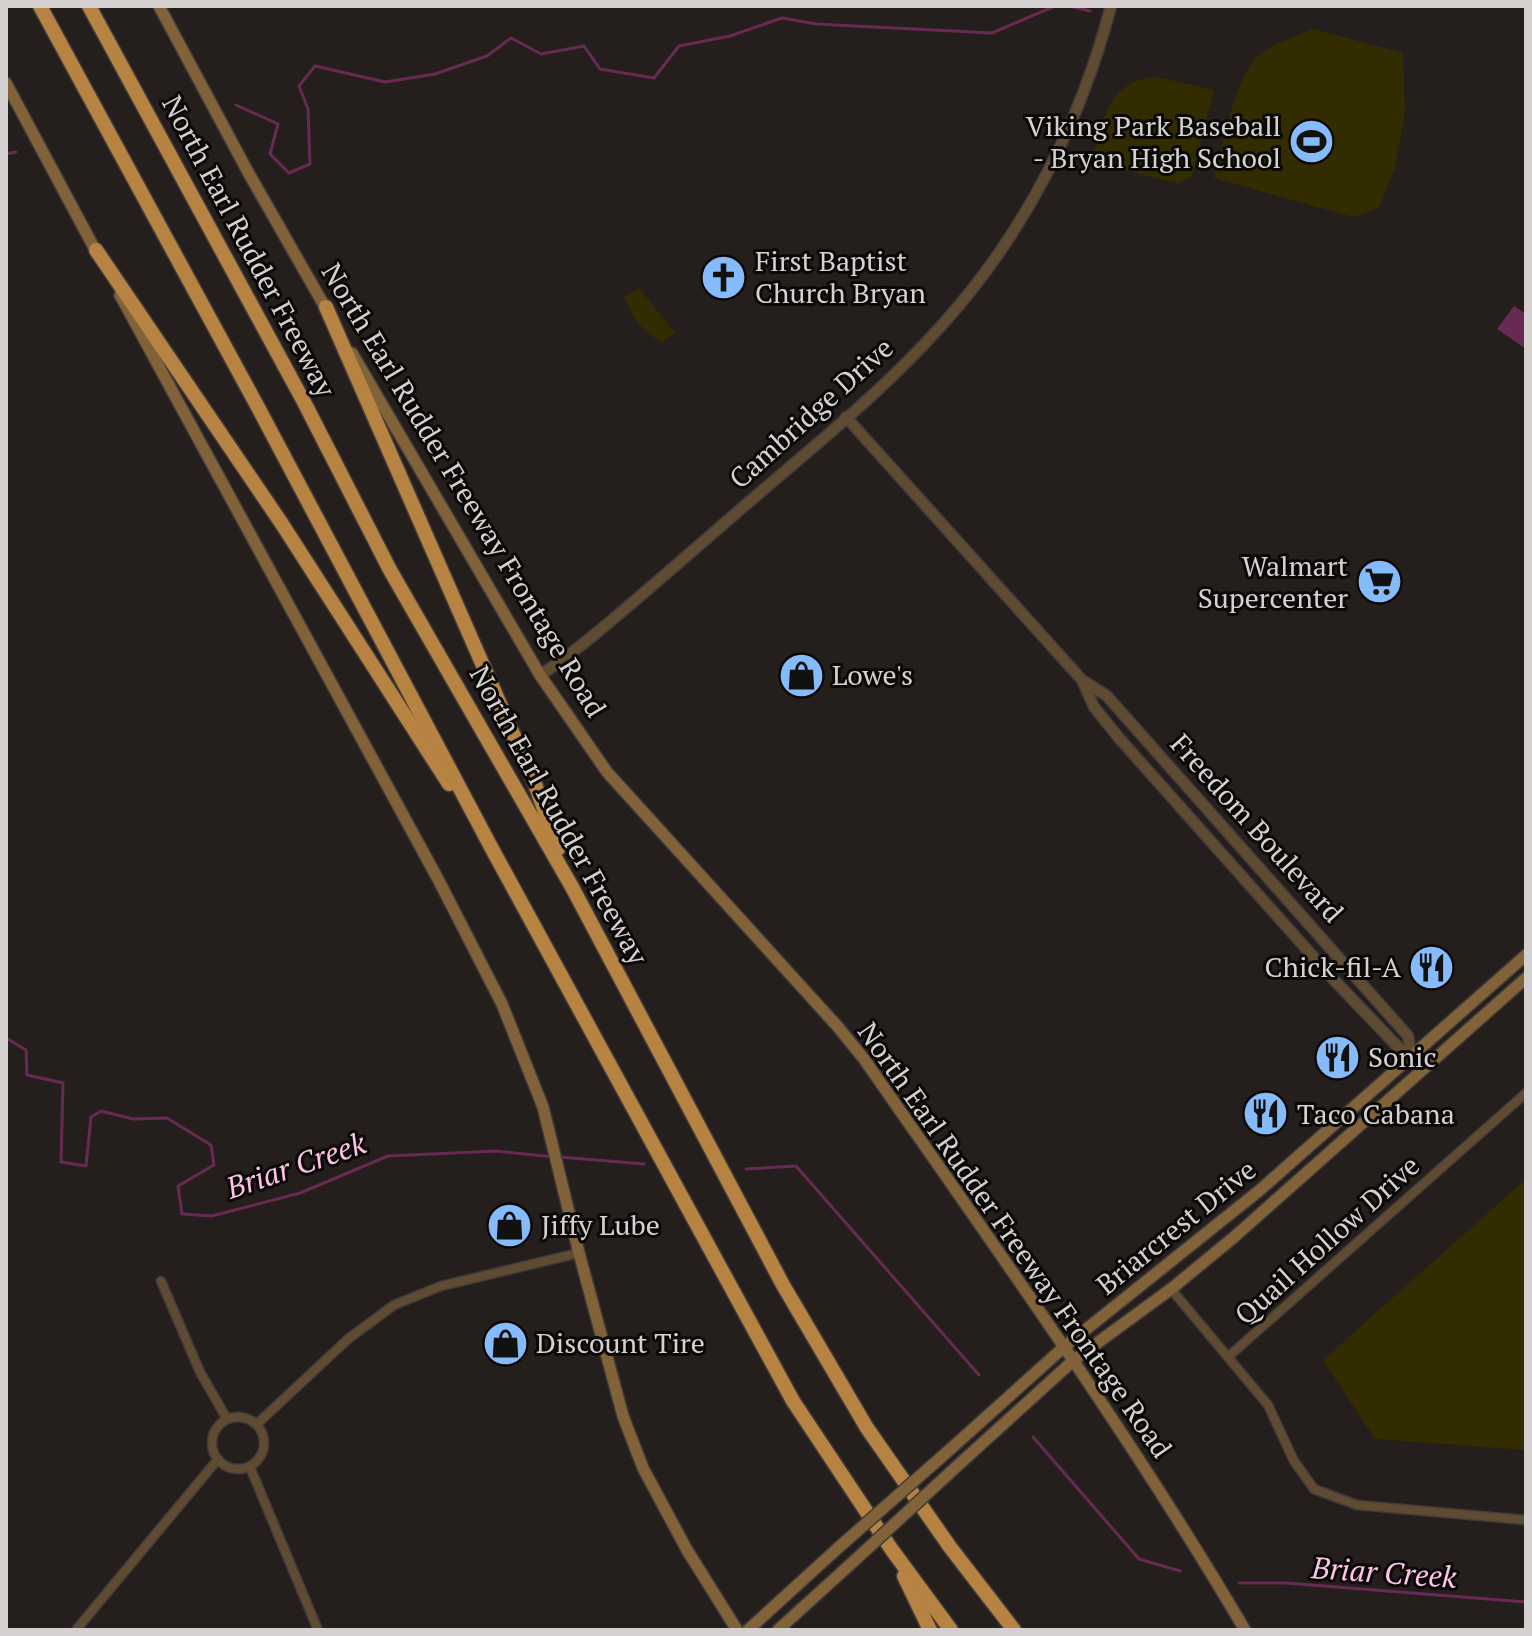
<svg xmlns="http://www.w3.org/2000/svg" width="1532" height="1636" viewBox="0 0 1532 1636" font-family="'PT Serif',serif">
  <style>
    .green { fill: #322c00 }
    .water { fill: #682a53 }
    .lines { fill: none; stroke-linecap: round; stroke-linejoin: round }
    .stream { stroke: #682a53; stroke-width: 3 }
    .minor-casing { stroke: #403b3a; stroke-width: 11 }
    .tertiary-casing { stroke: #403b3a; stroke-width: 13 }
    .secondary-casing { stroke: #403b3a; stroke-width: 14 }
    .motorway-casing { stroke: #403b3a; stroke-width: 17 }
    .minor { stroke: #5f4a32; stroke-width: 8 }
    .tertiary { stroke: #5f4a32; stroke-width: 10 }
    .secondary { stroke: #826239; stroke-width: 11 }
    .motorway { stroke: #b68342; stroke-width: 14 }
    .secondary-bridge-casing { stroke: #403b3a; stroke-width: 14; stroke-linecap: butt }
    .secondary-bridge { stroke: #826239; stroke-width: 11 }
    .labels { text-anchor: middle; stroke-width: 6; stroke-linejoin: round; paint-order: stroke }
    .poi-label { font-size: 28px; fill: #d4d1d0; stroke: #0b0908; text-anchor: start }
    .street-label { font-size: 28px; fill: #d4d1d0; stroke: #0b0908 }
    .water-label { font-size: 30px; font-style: italic; fill: #fdc2e5; stroke: #0b0908 }
  </style>
  <rect width="100%" height="100%" fill="#241f1d"/>
  <g class="green">
    <path d="M1313 29 1403 53 1405 113 1394 170 1379 208 1353 217 1214 178C1222 149 1236 74 1258 56 1274 43 1294 37 1313 29Z"/>
    <path d="M1157 77 1214 90 1192 176 1179 184 1093 162C1102 123 1107 79 1157 77Z"/>
    <path d="M639 288 675 333 662 342C641 331 633 318 624 297Z"/>
    <polygon points="1526,1179 1526,1450 1375,1439 1323,1360"/>
  </g>
  <polygon class="water" points="1514,306 1526,314 1526,349 1497,329"/>
  <g class="lines">
    <g class="stream">
      <polyline points="1069,6 1090,11"/>
      <polyline points="236,105 278,124 270,154 289,173 310,164 308,109 299,86 315,66 385,82 435,74 487,56 511,38 541,54 584,46 600,69 654,78 679,46 730,36 782,18 816,24 992,33 1055,6"/>
      <polyline points="6,154 16,152"/>
      <polyline points="6,1038 26,1050 27,1075 63,1083 61,1162 86,1166 91,1117 101,1111 133,1119 167,1118 211,1145 214,1165 178,1186 182,1214 212,1216 300,1193 388,1156 497,1151 553,1157"/>
      <polyline points="560,1157 644,1164"/>
      <polyline points="746,1169 796,1166 979,1375"/>
      <polyline points="1033,1437 1139,1559 1180,1571"/>
      <polyline points="1239,1583 1286,1583 1526,1602"/>
    </g>
    <defs>
      <g id="minor">
        <polyline points="161,1281 200,1372 227,1419"/>
        <polyline points="1171,1289 1268,1405 1294,1461 1314,1489 1357,1505 1526,1520"/>
        <polyline points="1228,1357 1526,1093"/>
        <circle cx="238" cy="1443" r="26"/>
        <polyline points="257,1424 348,1339 394,1305 441,1286 579,1253"/>
        <polyline points="250,1467 318,1630"/>
        <polyline points="76,1630 218,1459"/>
      </g>
      <g id="tertiary">
        <polyline points="846,417 1082,680 1107,696 1408,1036 1411,1056"/>
        <path d="M540 675C566 659 589 639 612 620 651 587 689 554 727 521 800 457 878 397 942 325 1024 234 1080 124 1111 6"/>
        <polyline points="1083,682 1094,707 1119,738 1334,980 1398,1047 1424,1069"/>
      </g>
      <g id="secondary">
        <polyline points="159,6 248,172 329,314"/>
        <polyline points="6,83 98,255"/>
        <polyline points="120,295 439,881 502,1004 543,1107 579,1253 623,1416 643,1468 687,1550 737,1630"/>
        <path d="M352 353 540 675 607 772 838 1027 864 1059C995 1247 1129 1433 1245 1630"/>
        <polyline points="946,1453 1064,1347 1260,1190 1526,955"/>
        <polyline points="955,1468 1074,1360 1171,1289 1233,1238 1526,978"/>
        <polyline points="748,1630 838,1548"/>
        <polyline points="778,1630 854,1561"/>
      </g>
      <g id="motorway">
        <polyline points="40,6 260,411 491,847 793,1401 892,1550 951,1630"/>
        <polyline points="89,6 304,402 390,570 572,887 783,1285 867,1428 950,1547 1014,1630"/>
        <polyline points="96,250 282,524 449,784"/>
        <polyline points="326,307 535,784 558,849"/>
        <polyline points="904,1576 930,1630"/>
      </g>
    </defs>
    <use href="#minor" class="minor-casing"/>
    <use href="#tertiary" class="tertiary-casing"/>
    <use href="#secondary" class="secondary-casing"/>
    <use href="#motorway" class="motorway-casing"/>
    <use href="#minor" class="minor"/>
    <use href="#tertiary" class="tertiary"/>
    <use href="#secondary" class="secondary"/>
    <use href="#motorway" class="motorway"/>
    <defs>
      <g id="secondary-bridge">
        <polyline points="838,1548 946,1453"/>
        <polyline points="854,1561 955,1468"/>
      </g>
    </defs>
    <use href="#secondary-bridge" class="secondary-bridge-casing"/>
    <use href="#secondary-bridge" class="secondary-bridge"/>
  </g>
  <defs>
    <symbol id="stadium-disc" viewBox="-11 -11 22 22"><circle r="9.5" fill="#86bbfb" stroke="#0b0908"/><path d="M0-5a6.5 5 0 1 0 0 10a6.5 5 0 1 0 0-10ZM-3.5-1.8h7v3.6h-7Z" fill="#111"/></symbol>
    <symbol id="church-disc" viewBox="-11 -11 22 22"><circle r="9.5" fill="#86bbfb" stroke="#0b0908"/><path d="M-1.2-6h2.4v3.5h3.3v2.4h-3.3V6h-2.4V-.1h-3.3v-2.4h3.3Z" fill="#111"/></symbol>
    <symbol id="supermarket-disc" viewBox="-11 -11 22 22"><circle r="9.5" fill="#86bbfb" stroke="#0b0908"/><path d="M-6-5.5h2.5l.6 2H6L4.5 2H-2.5L-4.4-4H-6ZM-1.5 3.2a1.3 1.3 0 1 0 .1 0ZM3 3.2a1.3 1.3 0 1 0 .1 0Z" fill="#111"/></symbol>
    <symbol id="shop-disc" viewBox="-11 -11 22 22"><circle r="9.5" fill="#86bbfb" stroke="#0b0908"/><path d="M-5-2.5h2.3a2.7 3.5 0 0 1 5.4 0H5L5.5 6h-11ZM-1.5-2.5h3a1.5 2.3 0 0 0-3 0Z" fill="#111"/></symbol>
    <symbol id="restaurant-disc" viewBox="-11 -11 22 22"><circle r="9.5" fill="#86bbfb" stroke="#0b0908"/><path d="M-5-6h1v4h1v-4h1v4h1v-4h1v5L-1.5 .5V6h-2V.5L-5-1ZM5-6V6H3V1.5H1.5Q1.5-4 5-6Z" fill="#111"/></symbol>
  </defs>
  <g fill-rule="evenodd">
    <use href="#stadium-disc" x="1286" y="116" width="51" height="51"/>
    <use href="#church-disc" x="698" y="252" width="51" height="51"/>
    <use href="#supermarket-disc" x="1354" y="556" width="51" height="51"/>
    <use href="#shop-disc" x="776" y="650" width="51" height="51"/>
    <use href="#restaurant-disc" x="1406" y="942" width="51" height="51"/>
    <use href="#restaurant-disc" x="1312" y="1032" width="51" height="51"/>
    <use href="#restaurant-disc" x="1240" y="1088" width="51" height="51"/>
    <use href="#shop-disc" x="484" y="1200" width="51" height="51"/>
    <use href="#shop-disc" x="480" y="1318" width="51" height="51"/>
  </g>
  <g class="labels">
    <g class="poi-label">
      <text x="1281" y="136" text-anchor="end">Viking Park Baseball<tspan x="1281" dy="32">- Bryan High School</tspan></text>
      <text x="755" y="271">First Baptist<tspan x="755" dy="32">Church Bryan</tspan></text>
      <text x="1348" y="576" text-anchor="end">Walmart<tspan x="1348" dy="32">Supercenter</tspan></text>
      <text x="832" y="685">Lowe's</text>
      <text x="1401" y="977" text-anchor="end">Chick-fil-A</text>
      <text x="1368" y="1067">Sonic</text>
      <text x="1297" y="1124">Taco Cabana</text>
      <text x="541" y="1235">Jiffy Lube</text>
      <text x="536" y="1353">Discount Tire</text>
    </g>
    <g class="street-label">
      <text transform="translate(249 246) rotate(62)" y="10">North Earl Rudder Freeway</text>
      <text transform="translate(811 413) rotate(-42)" y="10">Cambridge Drive</text>
      <text transform="translate(464 490) rotate(59)" y="10">North Earl Rudder Freeway Frontage Road</text>
      <text transform="translate(559 815) rotate(61)" y="10">North Earl Rudder Freeway</text>
      <text transform="translate(1257 828) rotate(48)" y="10">Freedom Boulevard</text>
      <text transform="translate(1176 1227) rotate(-39)" y="10">Briarcrest Drive</text>
      <text transform="translate(1015 1240) rotate(55)" y="10">North Earl Rudder Freeway Frontage Road</text>
      <text transform="translate(1327 1240) rotate(-42)" y="10">Quail Hollow Drive</text>
    </g>
    <g class="water-label">
      <text transform="translate(296 1166) rotate(-19)" y="10">Briar Creek</text>
      <text transform="translate(1384 1573) rotate(4)" y="10">Briar Creek</text>
    </g>
  </g>
  <rect width="1532" height="1636" fill="none" stroke="#d4d1d0" stroke-width="16"/>
</svg>
